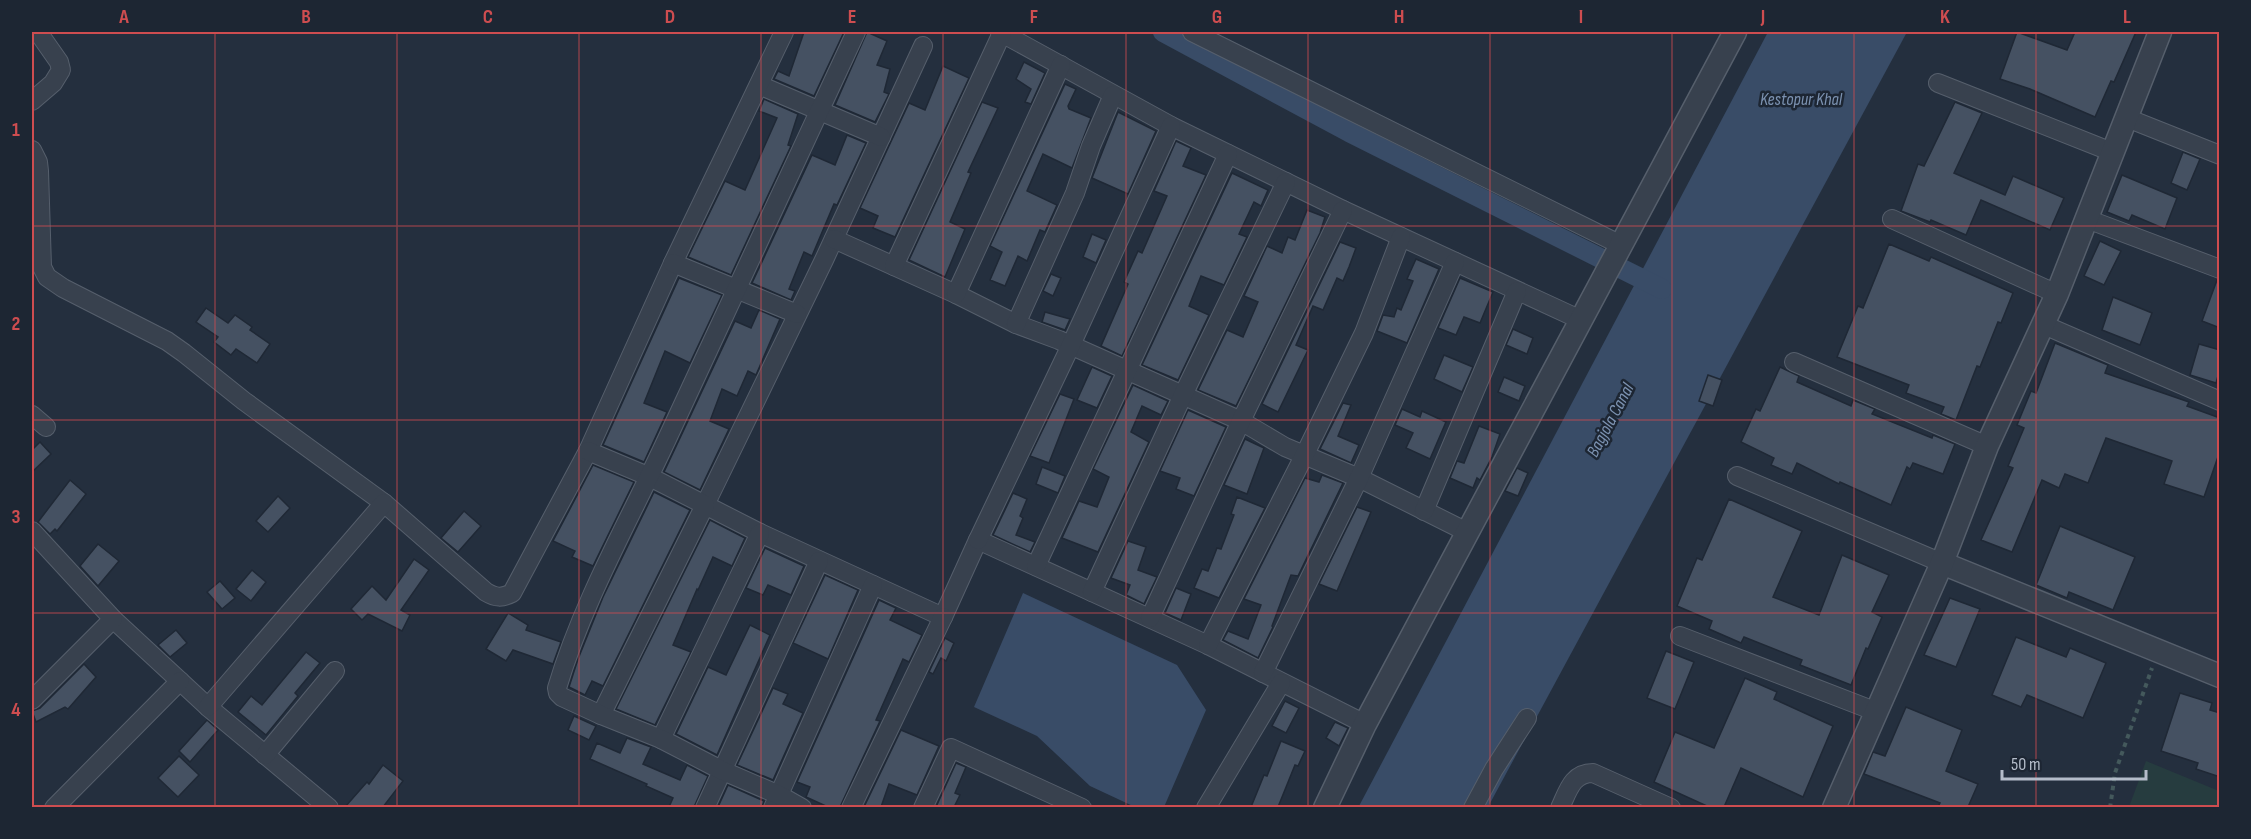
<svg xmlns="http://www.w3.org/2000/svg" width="2251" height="839" viewBox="0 0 2251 839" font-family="'Sofia Sans Condensed',sans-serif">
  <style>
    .green { fill: #263c3f }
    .water { fill: #394c67 }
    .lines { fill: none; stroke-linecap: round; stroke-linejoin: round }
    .canal { stroke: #394c67; stroke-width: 20 }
    .building { fill: #455162; stroke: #1f2835; stroke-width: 1.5 }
    .minor-casing { stroke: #565f6c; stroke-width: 20 }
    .tertiary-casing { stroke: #565f6c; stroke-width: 25 }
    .path { stroke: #44595c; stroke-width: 4; stroke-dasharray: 4.5 4.5; stroke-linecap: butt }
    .minor { stroke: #38414e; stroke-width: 18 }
    .tertiary { stroke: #38414e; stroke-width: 22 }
    .grid { fill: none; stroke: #ce4d50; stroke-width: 1.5; stroke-opacity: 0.55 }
    .labels { text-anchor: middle; stroke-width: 5; stroke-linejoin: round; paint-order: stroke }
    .water-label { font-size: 18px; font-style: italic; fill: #7c92b1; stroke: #1d2633 }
    .neatline { fill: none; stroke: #ce4d50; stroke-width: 2 }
    .grid-label { font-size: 20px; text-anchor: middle; font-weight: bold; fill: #ce4d50 }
  </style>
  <rect width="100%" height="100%" fill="#242f3e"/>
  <polygon class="green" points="2146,761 2219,791 2219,807 2129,807"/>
  <g class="water">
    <polygon points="1768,32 1907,32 1488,807 1358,808"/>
    <polygon points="1023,593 1177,665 1206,710 1164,807 1135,807 1090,786 1037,736 974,707"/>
  </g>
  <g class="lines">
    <polyline class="canal" points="1163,32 1349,132 1662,289"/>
  </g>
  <g class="building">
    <polygon points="804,32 844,32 814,96 774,79 778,71 789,76"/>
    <polygon points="867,32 887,41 877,65 890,69 884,92 889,94 875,122 835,105"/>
    <polygon points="2017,32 2067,50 2075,32 2136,32 2114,82 2111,81 2095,117 2030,89 2000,79"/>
    <polygon points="1024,62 1045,73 1031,104 1025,102 1031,89 1016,79"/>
    <polygon points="943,66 969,78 895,237 873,228 878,216 860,208 909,103 925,110"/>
    <polygon points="1065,84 1076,89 1068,106 1069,109 1091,118 1072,168 1043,154 1027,191 1057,205 1045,232 1040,230 1027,261 1018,256 1005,286 990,280 1002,252 990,246"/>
    <polygon points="764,99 798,114 788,145 791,146 731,275 688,257 725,181 745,190 777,118 759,111"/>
    <polygon points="982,102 998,108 968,172 971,173 950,222 965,229 945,277 909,260"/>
    <polygon points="1955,102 1982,113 1954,173 2005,195 2013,176 2064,198 2050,230 1981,200 1966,235 1931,220 1930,222 1901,211 1918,164 1924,166"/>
    <polygon points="1118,112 1156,131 1128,194 1092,178"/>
    <polygon points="847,135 866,143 837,205 834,204 812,256 804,252 789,289 795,291 791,300 752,283 812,155 835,165"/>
    <polygon points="1176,141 1191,148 1183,166 1206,175 1122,356 1101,346 1128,284 1124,282 1138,251 1142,253 1167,196 1154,191"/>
    <polygon points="2183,152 2200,159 2187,190 2171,183"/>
    <polygon points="1232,173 1268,190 1261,206 1254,202 1239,234 1247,237 1224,285 1201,276 1189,306 1209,315 1178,380 1142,365"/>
    <polygon points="2122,175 2177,198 2165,229 2132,215 2129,221 2107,212"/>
    <polygon points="1307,210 1325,217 1320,233 1236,406 1198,390 1227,330 1243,337 1258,302 1244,296 1267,246 1282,253 1288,237 1295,240"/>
    <polygon points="1092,234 1106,240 1096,263 1083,257"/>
    <polygon points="2100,241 2121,251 2104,285 2084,276"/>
    <polygon points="1340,242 1356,248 1349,267 1343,281 1337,278 1323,310 1313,306 1296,345 1308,350 1278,412 1262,404"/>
    <polygon points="1889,244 1929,261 1931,257 2013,293 2001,323 1998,322 1980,367 1977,366 1956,420 1941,414 1944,407 1906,393 1909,385 1837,357 1858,306 1863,308"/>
    <polygon points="1416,259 1439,269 1407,343 1377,331 1383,315 1394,317 1397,308 1401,310 1413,281 1407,279"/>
    <polygon points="1051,274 1061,278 1053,296 1043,291"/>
    <polygon points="679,278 722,295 690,363 665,351 644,403 667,412 644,462 603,445"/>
    <polygon points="1460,278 1493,292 1480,323 1464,317 1456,335 1438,328"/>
    <polygon points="2217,280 2220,280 2220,328 2202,321"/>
    <polygon points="2113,297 2152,313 2140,345 2102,330"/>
    <polygon points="206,308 228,323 235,315 252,327 250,330 270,344 257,363 236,349 231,355 214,342 218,337 196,322"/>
    <polygon points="759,310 780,319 756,375 748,371 737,396 722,389 710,421 729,429 700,490 664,472 735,321 751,328"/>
    <polygon points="1045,312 1070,319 1065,330 1042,322"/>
    <polygon points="1513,329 1533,338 1527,354 1506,345"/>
    <polygon points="2055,343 2108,365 2105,373 2189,402 2187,406 2220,418 2220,451 2204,497 2164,484 2172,461 2106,438 2088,483 2065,474 2059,488 2042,480 2012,552 1981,540 2013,468 2008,466 2024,428 2017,425 2031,391 2036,393"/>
    <polygon points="2199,344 2220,350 2220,369 2216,383 2190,375"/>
    <polygon points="1444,355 1473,367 1462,392 1434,379"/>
    <polygon points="1092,367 1112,376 1097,408 1077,400"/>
    <polygon points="1780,367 1799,376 1797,382 1851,406 1853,400 1875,409 1872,414 1932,438 1933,435 1955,444 1943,474 1913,463 1910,469 1907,467 1891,505 1840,482 1839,484 1797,463 1792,474 1771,465 1774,458 1741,442 1756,409 1760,411"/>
    <polygon points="1708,375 1722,380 1713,406 1699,401"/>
    <polygon points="1504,377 1525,386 1519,401 1498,392"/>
    <polygon points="1133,385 1168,401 1161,415 1142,406 1131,432 1149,442 1098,552 1062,538 1079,501 1097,507 1109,477 1093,469"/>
    <polygon points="1060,394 1074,399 1049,463 1030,456"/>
    <polygon points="1343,403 1351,405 1338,436 1359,445 1351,463 1320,449"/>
    <polygon points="1402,409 1420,417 1422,411 1446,422 1430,459 1406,448 1413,433 1395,425"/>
    <polygon points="1188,410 1226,427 1194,496 1176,489 1180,478 1160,471"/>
    <polygon points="1479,426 1500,434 1492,457 1480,480 1477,478 1473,488 1450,478 1457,461 1464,463"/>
    <polygon points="1245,439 1264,448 1247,494 1224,485"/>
    <polygon points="40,442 51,454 32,472 32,450"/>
    <polygon points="593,465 634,482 593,566 572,557 575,551 553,541"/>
    <polygon points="1042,467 1065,476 1058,493 1036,484"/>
    <polygon points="1517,468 1528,473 1518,496 1505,491"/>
    <polygon points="1322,475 1343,483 1298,576 1291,575 1272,626 1273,627 1258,658 1223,640 1228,631 1248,639 1261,605 1244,599 1305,478 1319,482"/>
    <polygon points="70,480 86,494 57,531 55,529 50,534 38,522"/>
    <polygon points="654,492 690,510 603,686 592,681 585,695 569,687 578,659 603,597"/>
    <polygon points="1013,493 1027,499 1020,516 1023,518 1016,535 1035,542 1030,552 993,535"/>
    <polygon points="278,496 290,508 268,532 256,521"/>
    <polygon points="1237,497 1265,508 1219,598 1194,588 1202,569 1208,571 1217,548 1221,549 1234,515 1231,514"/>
    <polygon points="1729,499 1802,531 1773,597 1819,615 1842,555 1889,575 1872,612 1882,617 1868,649 1866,648 1851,685 1800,665 1802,660 1744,637 1741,643 1709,629 1712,621 1677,606 1697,558 1702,560"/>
    <polygon points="1357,507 1371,512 1337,591 1319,584"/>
    <polygon points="464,511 481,526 458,552 441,538"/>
    <polygon points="710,520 745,538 732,566 713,557 698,590 697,589 673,645 691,652 655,725 616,709"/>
    <polygon points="2060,526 2135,557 2113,610 2069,592 2067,598 2036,585"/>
    <polygon points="1128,541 1146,547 1138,570 1157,577 1144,604 1126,595 1130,585 1111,578"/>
    <polygon points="98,544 119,561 98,586 80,566"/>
    <polygon points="765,548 804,566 791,595 768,585 763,595 746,588"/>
    <polygon points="414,559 429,570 401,610 410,615 402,631 368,614 362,620 351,609 372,586 386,600"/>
    <polygon points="252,570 266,582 251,601 236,589"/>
    <polygon points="825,575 858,590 828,659 793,643"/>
    <polygon points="220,581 235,598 222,609 207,592"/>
    <polygon points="1176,588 1191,594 1181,620 1165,613"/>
    <polygon points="1950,598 1980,609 1956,667 1924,655"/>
    <polygon points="879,600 896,608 890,620 922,635 909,662 903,659 895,677 876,720 880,721 840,807 828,807 806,797 810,787 797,782"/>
    <polygon points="508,613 528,625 526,630 561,642 553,664 513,650 506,661 486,649"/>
    <polygon points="750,625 770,635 717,755 676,734 708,667 726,675"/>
    <polygon points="176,630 187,643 170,657 158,645"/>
    <polygon points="2016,637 2066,657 2070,648 2106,663 2083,718 2027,695 2021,707 1992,695"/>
    <polygon points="945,638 954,643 946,661 941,658 933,674 929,672"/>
    <polygon points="1666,651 1694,662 1675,709 1647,698"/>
    <polygon points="306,652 320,663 295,693 298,696 266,735 238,712 251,696 262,705"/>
    <polygon points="84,664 96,677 68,709 65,707 36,722 32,711 40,708"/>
    <polygon points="1745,678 1777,692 1774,699 1833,726 1803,797 1741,768 1724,807 1709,807 1654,782 1675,732 1714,748"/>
    <polygon points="773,688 788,694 783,704 803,713 773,780 737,765"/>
    <polygon points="2180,693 2212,703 2210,710 2220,713 2220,777 2196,769 2198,763 2161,751"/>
    <polygon points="1285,701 1299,708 1286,733 1272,726"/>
    <polygon points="1906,707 1962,730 1946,771 1978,784 1968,807 1938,807 1940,803 1864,774 1873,752 1885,756"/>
    <polygon points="574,716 596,726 589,740 568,730"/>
    <polygon points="207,720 218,730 190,762 179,751"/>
    <polygon points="1335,722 1348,728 1339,746 1326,738"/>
    <polygon points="901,730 939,746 917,795 889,784 881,807 864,807"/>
    <polygon points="627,738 651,747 643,764 680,780 687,765 708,776 694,807 669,807 673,798 646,786 647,784 590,759 597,743 620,753"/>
    <polygon points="1281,741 1305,751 1298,766 1295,765 1278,807 1251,807 1264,775 1267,776"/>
    <polygon points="179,756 199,775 178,797 158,778"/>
    <polygon points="956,763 966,767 955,793 960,795 954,807 936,807"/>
    <polygon points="383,765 403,781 383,807 345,807 367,782 369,784"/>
    <polygon points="728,785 764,801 762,807 718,807"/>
  </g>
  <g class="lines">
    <defs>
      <g id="minor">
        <polyline points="1000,32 1171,126 1343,210 1581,320"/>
        <polyline points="1192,32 1621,245"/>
        <polyline points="923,46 824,260 705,505 760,533 943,617 978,540 1208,645 1365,724"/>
        <polyline points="1938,83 2112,152"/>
        <polyline points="759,85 881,137"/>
        <polyline points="32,101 53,83 61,70 59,62 38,32"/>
        <polyline points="2127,118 2220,155"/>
        <path d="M32 150 38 162 39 171 42 267 47 277 63 288 167 341 184 353 244 401 384 503 486 592C496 598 502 598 512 593L588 451 673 263 784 32"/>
        <polyline points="1892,219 2057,294"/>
        <polyline points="2087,219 2220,269"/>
        <polyline points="834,239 956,294 1016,324 1059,340 1241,421 1285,447 1359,478 1467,532"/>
        <polyline points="673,263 797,314"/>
        <polyline points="894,266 1002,33"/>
        <polyline points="956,294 1061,65"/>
        <polyline points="1016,324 1075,193 1091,146 1113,95"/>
        <polyline points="2044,325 2220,401"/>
        <polyline points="1794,362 1987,446"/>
        <polyline points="32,415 46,427"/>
        <polyline points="588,451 650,477 705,505 601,715"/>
        <polyline points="1737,476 1942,563"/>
        <polyline points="1424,511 1517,291"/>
        <polyline points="32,531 113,619 208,707 329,808"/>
        <polyline points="978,540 1071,345 1171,126"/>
        <polyline points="1036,566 1228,154"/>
        <polyline points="1092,592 1183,395 1286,182"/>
        <polyline points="1150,618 1241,421 1343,210"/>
        <polyline points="1680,636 1877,712"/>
        <polyline points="1208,645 1305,454 1364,333 1401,237"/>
        <polyline points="1263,673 1359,478 1455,262"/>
        <polyline points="32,700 113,619"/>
        <polyline points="208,707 384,503"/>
        <polyline points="661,739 760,533"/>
        <polyline points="265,755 335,671"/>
        <polyline points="54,808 180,681"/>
        <polyline points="705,808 819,561"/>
        <polyline points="773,808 873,585"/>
        <path d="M802 808 779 795 721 770 661 739 601 715 562 697 558 693 557 688C583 601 629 521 667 439 731 304 793 168 856 32"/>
        <polyline points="851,808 943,617"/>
        <polyline points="923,808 951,748 1082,808"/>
        <polyline points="1206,808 1281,683"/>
        <polyline points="1473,808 1494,769 1527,718"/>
        <path d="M1560 808C1568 791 1572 773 1593 773L1671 808"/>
      </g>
      <g id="tertiary">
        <polyline points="1942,563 2220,676"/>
        <polyline points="1325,808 1365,724 1735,32"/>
        <polyline points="1834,808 1942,563 1987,446 2057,294 2160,32"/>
      </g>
    </defs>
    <use href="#minor" class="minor-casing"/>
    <use href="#tertiary" class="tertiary-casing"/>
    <polyline class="path" points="2110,808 2115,773 2152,668"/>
    <use href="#minor" class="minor"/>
    <use href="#tertiary" class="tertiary"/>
  </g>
  <path class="grid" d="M215 32V808M397 32V808M579 32V808M761 32V808M943 32V808M1126 32V808M1308 32V808M1490 32V808M1672 32V808M1854 32V808M2036 32V808M32 226H2220M32 420H2220M32 613H2220"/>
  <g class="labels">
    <g class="water-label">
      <text x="1801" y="105">Kestopur Khal</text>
      <text transform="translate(1610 420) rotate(-62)" y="6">Bagjola Canal</text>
    </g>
  </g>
  <rect width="2251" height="839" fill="none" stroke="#1d2633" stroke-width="66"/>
  <path d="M2002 770v9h144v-9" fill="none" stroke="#b4bcc9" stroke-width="3"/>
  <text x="2011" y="770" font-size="18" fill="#b4bcc9" stroke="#1d2633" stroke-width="4.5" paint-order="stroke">50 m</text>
  <rect x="33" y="33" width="2185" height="773" class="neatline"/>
  <g class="grid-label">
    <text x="124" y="23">A</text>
    <text x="306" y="23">B</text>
    <text x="488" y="23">C</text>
    <text x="670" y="23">D</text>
    <text x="852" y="23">E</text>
    <text x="1034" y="23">F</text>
    <text x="1217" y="23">G</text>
    <text x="1399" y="23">H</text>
    <text x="1581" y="23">I</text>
    <text x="1763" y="23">J</text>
    <text x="1945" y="23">K</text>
    <text x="2127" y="23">L</text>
    <text x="16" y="136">1</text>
    <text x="16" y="330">2</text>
    <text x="16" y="523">3</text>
    <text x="16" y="716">4</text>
  </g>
</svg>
